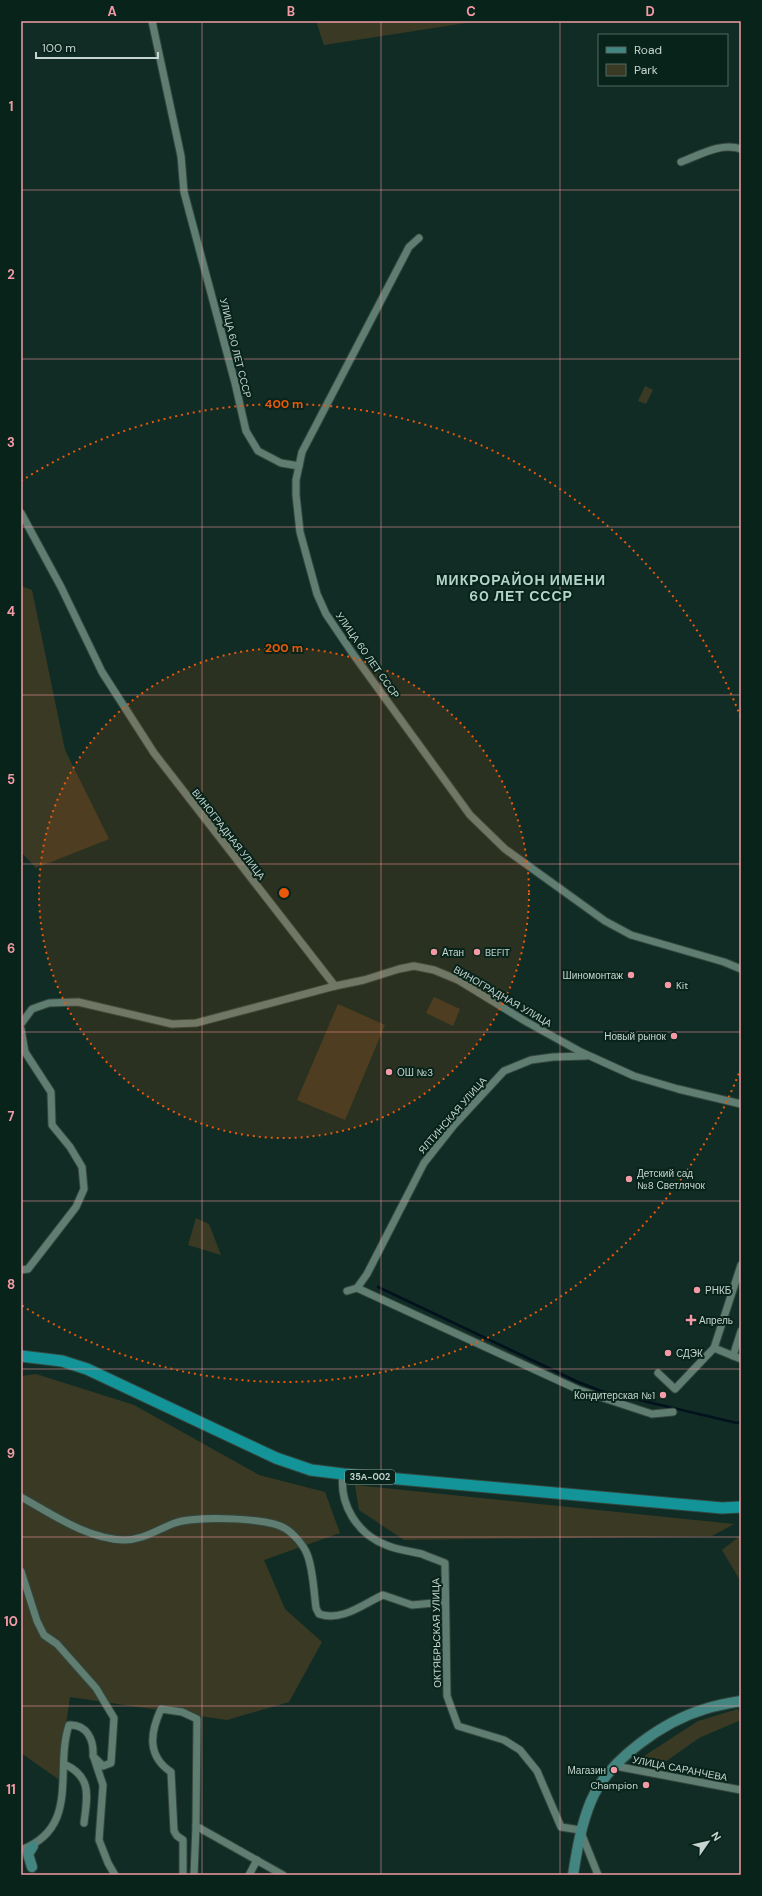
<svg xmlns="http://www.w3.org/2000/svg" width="762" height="1896" viewBox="0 0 762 1896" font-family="'DM Sans',sans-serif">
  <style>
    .green { fill: #3a3a24 }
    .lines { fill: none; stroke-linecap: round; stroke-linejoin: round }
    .stream { stroke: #01121d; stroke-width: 2.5 }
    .minor-casing { stroke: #33473f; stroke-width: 9 }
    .secondary-casing { stroke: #33473f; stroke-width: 12 }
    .trunk-casing { stroke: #33473f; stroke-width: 13 }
    .minor { stroke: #607d72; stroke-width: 7 }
    .secondary { stroke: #438681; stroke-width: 10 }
    .trunk { stroke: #139499; stroke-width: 11 }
    .grid { fill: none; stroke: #f49aa6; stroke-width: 1; stroke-opacity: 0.55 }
    .ring { fill: none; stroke: #e8590c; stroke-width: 2; stroke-dasharray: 2 4 }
    .poi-dot { fill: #f49aa6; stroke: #07231a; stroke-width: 1.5 }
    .labels { text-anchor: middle; stroke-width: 4; stroke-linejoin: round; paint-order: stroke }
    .shield { fill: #07231a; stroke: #8da099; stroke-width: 1 }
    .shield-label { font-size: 9px; font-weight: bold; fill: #c6d5cf }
    .street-label { font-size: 10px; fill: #c6d5cf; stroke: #07231a }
    .poi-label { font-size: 10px; fill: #c6d5cf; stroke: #07231a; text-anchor: start }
    .district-label { font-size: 14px; font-weight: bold; letter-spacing: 1px; fill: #b5d4c8; stroke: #07231a }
    .centre { fill: #e8590c; stroke: #07231a; stroke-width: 2 }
    .ring-label { font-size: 12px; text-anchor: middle; font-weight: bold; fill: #e8590c; stroke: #07231a; stroke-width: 4; stroke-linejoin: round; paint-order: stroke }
    .neatline { fill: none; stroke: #f49aa6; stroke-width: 1.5 }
    .grid-label { font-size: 13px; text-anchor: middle; font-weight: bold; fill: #f49aa6 }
  </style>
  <rect width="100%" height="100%" fill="#112c24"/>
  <g class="green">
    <polygon points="316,21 479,21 324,45"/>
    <polygon points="645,386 653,390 646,404 638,401"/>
    <polygon points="21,586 32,590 65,750 109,839 36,868 21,852"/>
    <polygon points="434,997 460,1009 453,1026 426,1013"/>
    <polygon points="338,1004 385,1025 345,1120 297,1100"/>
    <polygon points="196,1218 209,1224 221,1255 188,1245"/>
    <polygon points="36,1374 134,1405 259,1475 325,1492 340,1533 264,1560 285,1609 322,1642 289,1702 227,1720 70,1697 58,1779 21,1753 21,1376"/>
    <polygon points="355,1485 734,1524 712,1536 404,1540 359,1510"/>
    <polygon points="741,1535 741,1582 722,1550"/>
    <polygon points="738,1709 741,1720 699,1738 658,1767 638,1760 698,1721"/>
  </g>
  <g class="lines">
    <polyline class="stream" points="378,1287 578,1382 601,1391 737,1423 741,1422"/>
    <defs>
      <g id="minor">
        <polyline points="152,21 181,156 184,192 235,383 246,431 258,451 281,463 299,466 296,480 296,495 300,532 317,594 326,614 353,654 470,815 505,849 605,921 631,935 724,962 741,969"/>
        <path d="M681 162C700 155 721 142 741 149"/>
        <polyline points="299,466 302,452 409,247 419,238"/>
        <polyline points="21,513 61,587 102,672 154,753 335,986 364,980 399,969 414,966 434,970 458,980 525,1021 581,1052 634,1076 678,1089 741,1104"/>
        <polyline points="21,1024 32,1009 49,1003 78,1002 172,1024 196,1023 335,986"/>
        <polyline points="21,1029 25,1052 51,1092 52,1125 70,1147 82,1167 84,1189 76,1207 28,1269 21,1270"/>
        <polyline points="357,1288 367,1274 424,1163 454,1125 504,1071 531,1060 553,1057 586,1056"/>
        <polyline points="347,1291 357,1288 579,1390 652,1414 673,1412"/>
        <polyline points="714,1348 741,1359"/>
        <polyline points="733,1356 741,1331"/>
        <polyline points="658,1373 675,1389 714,1348 741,1265"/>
        <path d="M343 1474C339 1504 357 1534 386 1545 397 1550 410 1551 422 1554 429 1557 437 1560 445 1563L447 1696 458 1726 504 1740 520 1750 537 1771 561 1827 580 1830 598 1875"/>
        <path d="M21 1497C52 1514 87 1539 124 1540 144 1540 158 1529 175 1523 195 1516 269 1517 286 1529 294 1534 304 1546 307 1554 313 1568 314 1593 316 1608L319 1614C342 1622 363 1604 383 1595L412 1605 445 1602"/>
        <path d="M21 1571 37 1621 44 1635 57 1644 96 1688 114 1718 111 1763 103 1766 93 1756C94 1740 87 1724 69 1725 54 1770 81 1827 21 1850"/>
        <polyline points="94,1758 103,1785 99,1840 108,1863 115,1875"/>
        <path d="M64 1764C93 1777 87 1797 84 1823"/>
        <polyline points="615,1766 741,1790"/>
        <path d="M183 1875V1840L177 1836 174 1831 171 1772C147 1756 150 1733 161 1709L182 1712 197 1719 196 1826 283 1875"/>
        <polyline points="194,1875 196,1826"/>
        <polyline points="249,1875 257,1860"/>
      </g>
      <g id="secondary">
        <polyline points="32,1867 28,1854 33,1846"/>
        <path d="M573 1875C577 1850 581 1825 591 1801 608 1760 664 1721 705 1709 717 1705 729 1703 741 1701"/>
      </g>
      <polyline id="trunk" points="21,1356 62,1361 87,1369 276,1458 311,1470 343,1474 722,1508 741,1507"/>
    </defs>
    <use href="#minor" class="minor-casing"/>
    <use href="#secondary" class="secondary-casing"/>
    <use href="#trunk" class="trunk-casing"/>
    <use href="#minor" class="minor"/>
    <use href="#secondary" class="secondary"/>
    <use href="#trunk" class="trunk"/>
  </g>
  <path class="grid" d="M202 21V1875M381 21V1875M560 21V1875M21 190H741M21 359H741M21 527H741M21 695H741M21 864H741M21 1032H741M21 1201H741M21 1369H741M21 1537H741M21 1706H741"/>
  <circle cx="284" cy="893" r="245" fill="#e8590c" fill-opacity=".12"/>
  <g class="ring">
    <circle cx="284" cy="893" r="245"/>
    <path d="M741 1068A489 489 0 0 1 21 1305M21 481A489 489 0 0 1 741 718"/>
  </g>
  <g class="poi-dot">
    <circle cx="434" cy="952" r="4"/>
    <circle cx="477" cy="952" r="4"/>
    <circle cx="631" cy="975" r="4"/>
    <circle cx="668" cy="985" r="4"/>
    <circle cx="674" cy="1036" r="4"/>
    <circle cx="389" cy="1072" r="4"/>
    <circle cx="629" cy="1179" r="4"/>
    <circle cx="697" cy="1290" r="4"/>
    <path d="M689 1314h4v4h4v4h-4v4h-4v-4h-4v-4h4z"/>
    <circle cx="668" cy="1353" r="4"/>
    <circle cx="663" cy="1395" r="4"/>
    <circle cx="614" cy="1770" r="4"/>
    <circle cx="646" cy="1785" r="4"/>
  </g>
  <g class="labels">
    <rect class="shield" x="345" y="1470" width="50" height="14" rx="3"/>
    <g class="shield-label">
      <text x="370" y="1480">35А-002</text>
    </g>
    <g class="street-label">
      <text transform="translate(236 348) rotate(76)" y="4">УЛИЦА 60 ЛЕТ СССР</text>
      <text transform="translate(368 655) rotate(55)" y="4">УЛИЦА 60 ЛЕТ СССР</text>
      <text transform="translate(229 834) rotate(52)" y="4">ВИНОГРАДНАЯ УЛИЦА</text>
      <text transform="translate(503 996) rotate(30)" y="4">ВИНОГРАДНАЯ УЛИЦА</text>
      <text transform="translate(452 1115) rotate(-49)" y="4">ЯЛТИНСКАЯ УЛИЦА</text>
      <text transform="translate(436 1633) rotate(-91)" y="4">ОКТЯБРЬСКАЯ УЛИЦА</text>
      <text transform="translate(680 1768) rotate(11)" y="4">УЛИЦА САРАНЧЕВА</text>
    </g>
    <g class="poi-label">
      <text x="442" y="956">Атан</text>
      <text x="485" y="956">BEFIT</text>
      <text x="623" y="979" text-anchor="end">Шиномонтаж</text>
      <text x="676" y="989">Kit</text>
      <text x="666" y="1040" text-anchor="end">Новый рынок</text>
      <text x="397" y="1076">ОШ №3</text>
      <text x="637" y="1177">Детский сад<tspan x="637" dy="12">№8 Светлячок</tspan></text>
      <text x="705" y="1294">РНКБ</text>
      <text x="699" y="1324">Апрель</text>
      <text x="676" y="1357">СДЭК</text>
      <text x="655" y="1399" text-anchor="end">Кондитерская №1</text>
      <text x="606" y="1774" text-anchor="end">Магазин</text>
      <text x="638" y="1789" text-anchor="end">Champion</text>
    </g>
    <g class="district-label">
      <text x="521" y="585">МИКРОРАЙОН ИМЕНИ<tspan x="521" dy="16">60 ЛЕТ СССР</tspan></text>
    </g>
  </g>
  <circle cx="284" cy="893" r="6" class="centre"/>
  <g class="ring-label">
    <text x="284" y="408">400 m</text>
    <text x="284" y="652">200 m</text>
  </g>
  <rect width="762" height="1896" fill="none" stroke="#07231a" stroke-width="44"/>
  <rect x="598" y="34" width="130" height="52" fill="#07231a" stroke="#536a62"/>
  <rect x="606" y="47" width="20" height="6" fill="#438681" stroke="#536a62"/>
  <text x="634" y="54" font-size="12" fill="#c6d5cf">Road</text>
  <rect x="606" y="64" width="20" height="12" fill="#3a3a24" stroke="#536a62"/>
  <text x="634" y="74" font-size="12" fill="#c6d5cf">Park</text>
  <g transform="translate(708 1842) rotate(56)" stroke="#07231a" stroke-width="3" paint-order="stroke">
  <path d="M0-3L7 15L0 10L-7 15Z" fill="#c6d5cf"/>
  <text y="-6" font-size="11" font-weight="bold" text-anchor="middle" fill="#c6d5cf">N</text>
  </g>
  <path d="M36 52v6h122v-6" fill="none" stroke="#c6d5cf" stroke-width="2"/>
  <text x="42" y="52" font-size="12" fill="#c6d5cf" stroke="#07231a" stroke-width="3" paint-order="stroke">100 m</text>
  <rect x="22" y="22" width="718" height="1852" class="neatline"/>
  <g class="grid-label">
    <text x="112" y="16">A</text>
    <text x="291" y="16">B</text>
    <text x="471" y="16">C</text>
    <text x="650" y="16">D</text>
    <text x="11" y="111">1</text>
    <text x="11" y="279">2</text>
    <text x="11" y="447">3</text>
    <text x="11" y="616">4</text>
    <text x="11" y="784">5</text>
    <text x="11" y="953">6</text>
    <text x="11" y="1121">7</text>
    <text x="11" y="1289">8</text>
    <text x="11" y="1458">9</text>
    <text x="11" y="1626">10</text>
    <text x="11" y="1794">11</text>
  </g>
</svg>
